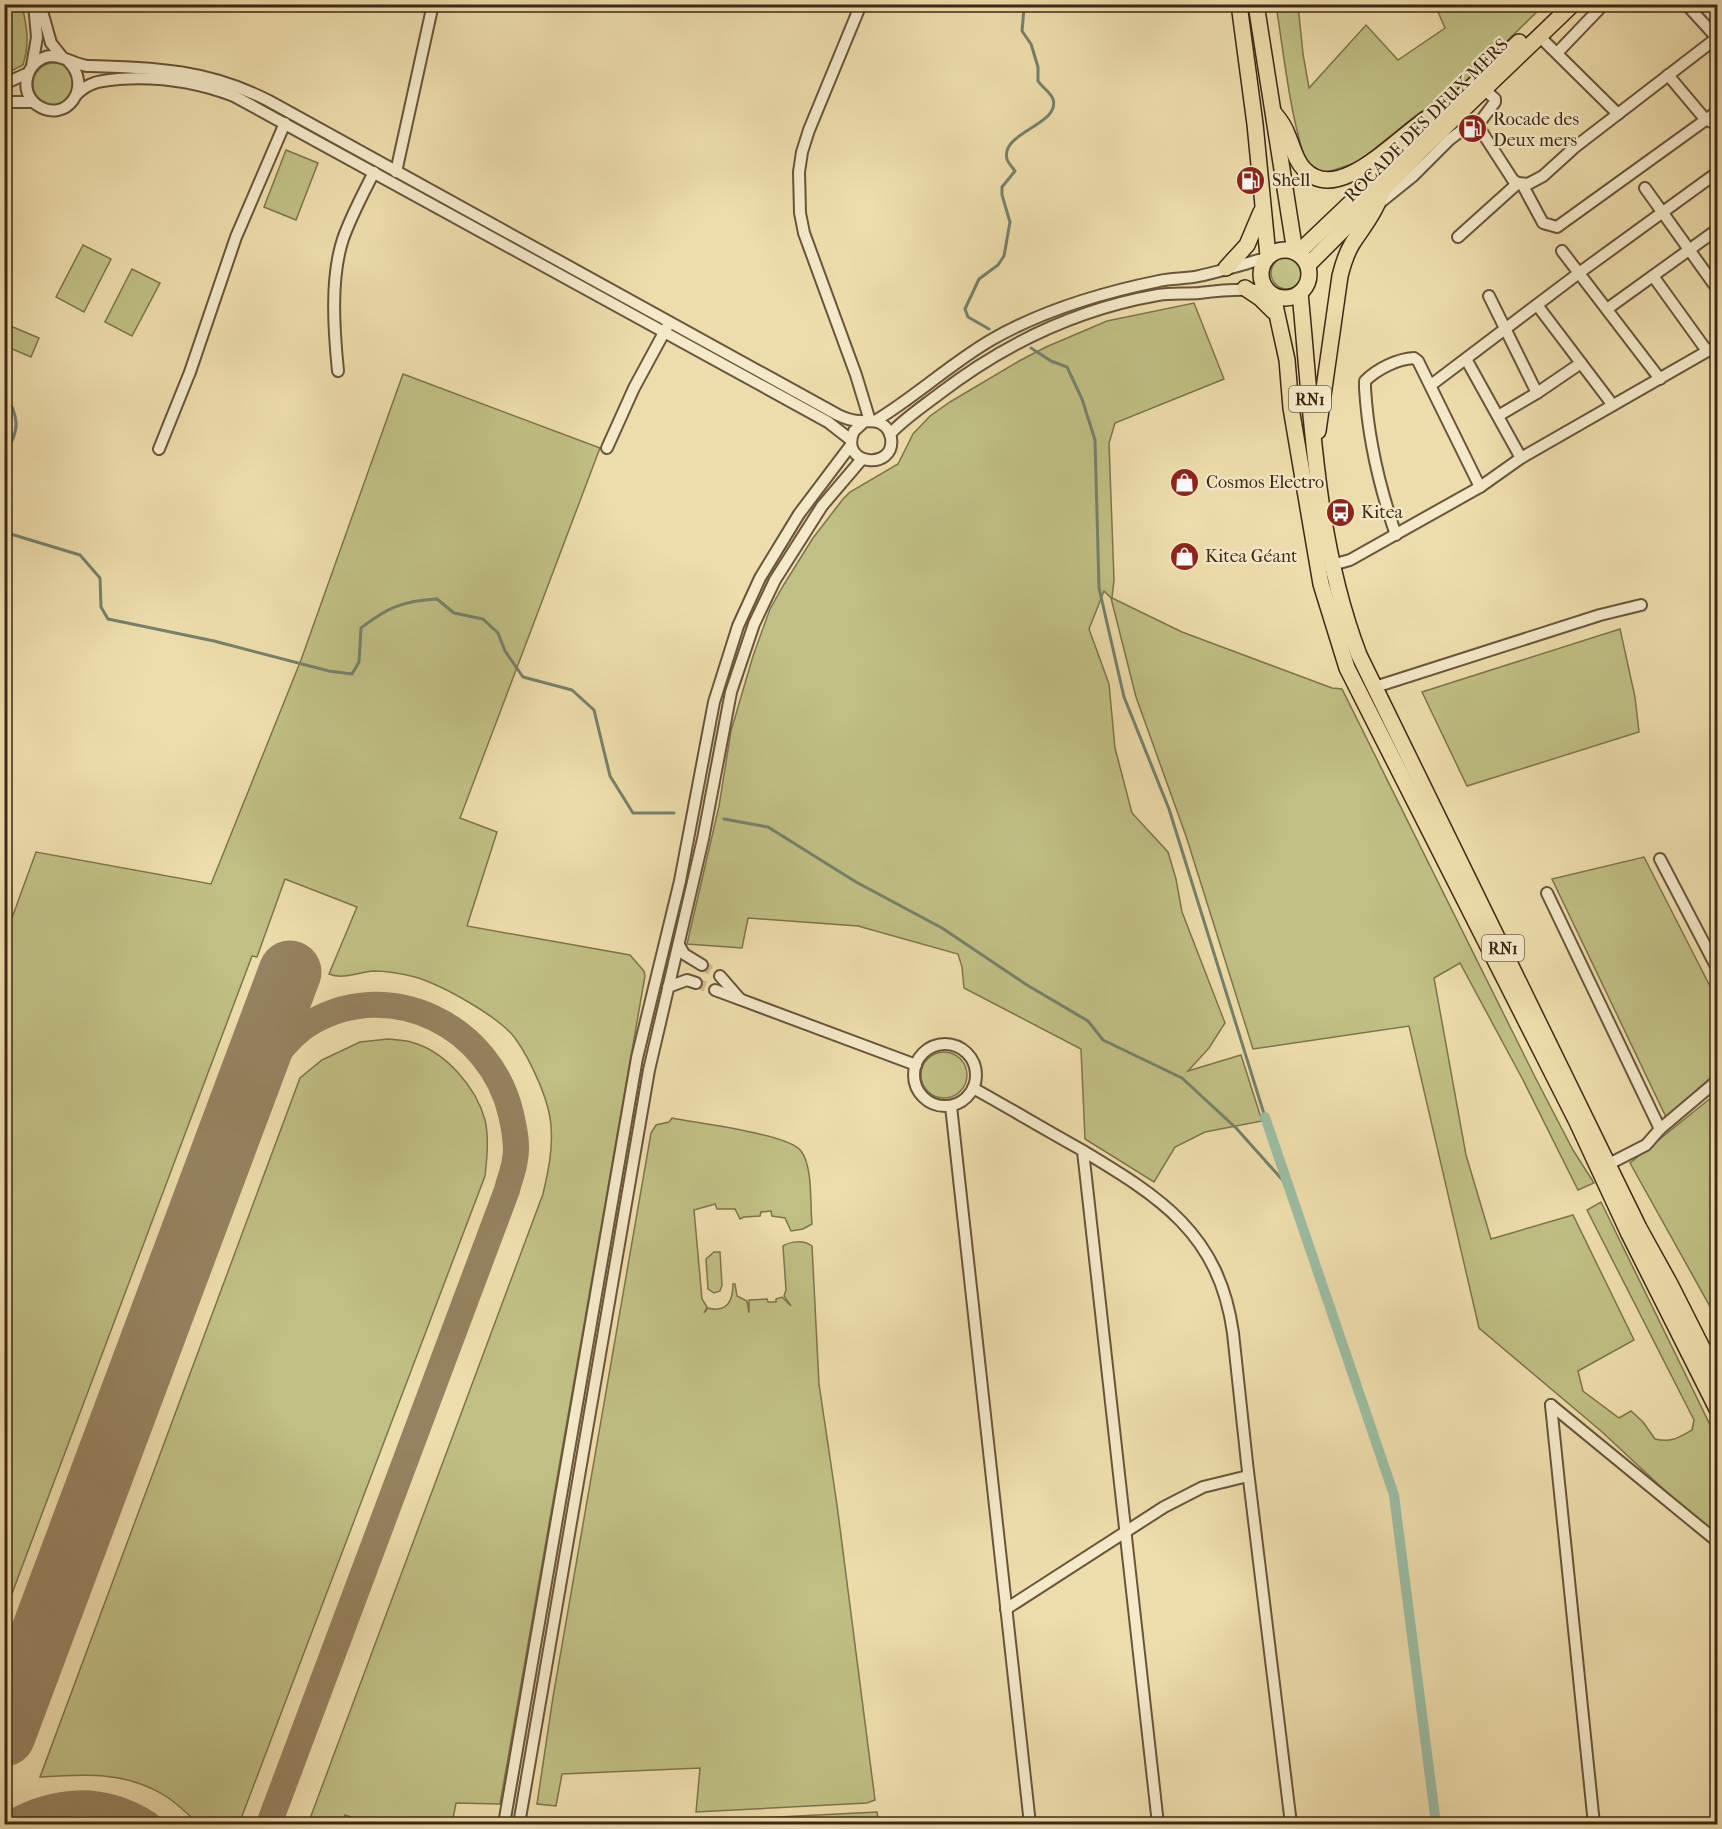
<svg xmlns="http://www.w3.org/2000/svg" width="1722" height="1829" viewBox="0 0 1722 1829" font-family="'IM FELL French Canon',serif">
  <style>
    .green { fill: #c0bf84; stroke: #7e744c; stroke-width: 1.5 }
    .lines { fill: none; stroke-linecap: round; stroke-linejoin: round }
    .stream { stroke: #75816b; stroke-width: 3 }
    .canal { stroke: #9bbda4; stroke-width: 10 }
    .taxiway { stroke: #968260; stroke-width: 26 }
    .runway { stroke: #968260; stroke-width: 63 }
    .minor-tunnel { stroke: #cbb98e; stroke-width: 10; stroke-dasharray: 10 5; stroke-linecap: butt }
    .minor-casing { stroke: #69553b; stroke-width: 14 }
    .highway-casing { stroke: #3d2815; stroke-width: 18 }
    .minor { stroke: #f4e9c9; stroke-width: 10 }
    .highway { stroke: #eeddac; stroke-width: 15 }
    .labels { text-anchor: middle; stroke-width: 4.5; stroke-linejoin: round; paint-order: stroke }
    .shield { fill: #f4e9c9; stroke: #74624b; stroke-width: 1.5 }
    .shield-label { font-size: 16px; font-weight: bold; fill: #3d2815 }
    .poi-label { font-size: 18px; fill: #3d2815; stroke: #f4e9c9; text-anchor: start }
    .street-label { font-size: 18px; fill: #3d2815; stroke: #f4e9c9 }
  </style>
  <rect width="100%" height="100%" fill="#eeddac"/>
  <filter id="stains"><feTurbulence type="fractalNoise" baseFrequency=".00333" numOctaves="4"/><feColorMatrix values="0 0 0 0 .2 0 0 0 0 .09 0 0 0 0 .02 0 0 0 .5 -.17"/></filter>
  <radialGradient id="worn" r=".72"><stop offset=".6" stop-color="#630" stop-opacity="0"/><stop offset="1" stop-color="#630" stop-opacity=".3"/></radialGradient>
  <g class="green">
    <path d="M5 4 22 5C27 28 30 42 23 65L5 74Z"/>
    <path d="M1276 5H1298L1303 54 1309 88 1366 25 1398 60 1445 28 1435 5H1544L1451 95 1419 113 1358 162 1331 171 1310 174C1290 120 1285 61 1276 5Z"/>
    <circle cx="54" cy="84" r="21"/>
    <polygon points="286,150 318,163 296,220 264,207"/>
    <polygon points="83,245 111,259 84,312 56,297"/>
    <circle cx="1287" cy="273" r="16"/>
    <polygon points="132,269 160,283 132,336 105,322"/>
    <path d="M1194 303 1224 379 1115 423 1109 443 1114 580 1112 598 1182 632 1332 688 1342 689 1535 1077 1573 1150 1594 1183 1578 1190 1523 1080 1460 963 1434 978 1466 1155 1491 1239 1573 1215 1634 1340 1578 1371 1583 1391 1619 1418 1631 1411 1643 1422 1655 1439C1671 1443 1678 1438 1692 1430L1694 1420 1587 1210 1601 1202 1717 1439V1539L1601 1431 1479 1328 1409 1026 1253 1049 1186 836 1136 697 1111 598 1104 591 1089 629 1109 684 1115 748 1132 813 1168 852 1176 879 1182 912 1225 1023 1209 1048 1188 1071 1241 1055 1262 1121 1205 1132 1175 1147 1154 1182 1085 1139 1081 1049 964 988 962 967 958 954 858 926 748 918 742 948 687 944 719 806 731 731 753 656 770 609 783 586 813 538 843 499 850 492 898 464 913 434 930 416 950 402 1019 361 1046 347 1107 321Z"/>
    <polygon points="8,325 39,338 31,357 5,346 5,333"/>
    <path d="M403 374 600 448 460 818 497 832 467 926 630 955 644 971 645 976 500 1804 456 1803 452 1824H370L345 1815 341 1824H308L543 1194C548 1172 553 1150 551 1127 550 1101 530 1059 515 1038 498 1016 442 985 415 977 403 974 386 971 374 971 359 972 343 980 329 974L357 907 285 879 257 957 252 956 5 1612V937L36 852 211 884 301 660Z"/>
    <polygon points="1620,629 1635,697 1639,732 1467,786 1422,692"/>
    <polygon points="1644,857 1717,1000 1717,1072 1666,1117 1552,879"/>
    <path d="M388 1039C396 1040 404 1040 411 1042 445 1051 476 1087 485 1120 489 1138 487 1158 485 1176L239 1824H200C189 1816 179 1805 167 1797 127 1771 85 1774 40 1777L300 1078 322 1060 360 1042Z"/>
    <circle cx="944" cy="1075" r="23"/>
    <polygon points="1717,1093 1717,1319 1630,1163"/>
    <path d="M672 1118C696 1123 789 1134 801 1151 813 1166 810 1205 812 1224L803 1229 791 1231 785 1218 772 1216 771 1211 761 1212 760 1216 744 1217 740 1219 735 1209H717L715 1204 694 1210 702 1299 707 1307 704 1313 708 1308C727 1313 733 1301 733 1284H735L737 1296 747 1301 749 1313V1300L767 1299 768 1302H776V1299L782 1297 791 1306 784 1296 786 1290 783 1246C791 1241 804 1240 812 1246L819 1384 837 1505 875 1800 867 1803 696 1812 700 1768 562 1774 556 1806 537 1804 553 1697 651 1133 656 1125 669 1122Z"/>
    <polygon points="714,1252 720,1252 722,1285 720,1291 714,1293 708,1289 706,1259"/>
    <polygon points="877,1812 879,1824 694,1824 695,1821"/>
  </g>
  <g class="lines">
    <g class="stream">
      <path d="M989 329 968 317 965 309 979 279 998 265 1004 256 1010 222 1002 195V187L1015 171C1013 168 1008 163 1007 159 1000 132 1061 125 1053 99 1051 93 1042 87 1038 81V67L1031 44 1022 31 1024 8 1027 4"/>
      <polyline points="1031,348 1051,361 1067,367 1082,399 1095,440 1099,588 1124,697 1169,809 1265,1117"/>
      <path d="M4 389C17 417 23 427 4 455"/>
      <path d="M4 532 80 555 100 578 101 607 108 619 214 641 329 671 352 674 359 662 361 628C388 607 403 601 437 599L454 613 483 619 498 633 505 651 523 677 572 690 594 710 610 776 633 813H674"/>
      <polyline points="724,819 768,827 856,882 942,928 1027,985 1088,1021 1103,1040 1182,1078 1236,1128 1288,1186"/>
    </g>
    <polyline class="canal" points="1265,1117 1394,1495 1436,1824"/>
    <g class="taxiway">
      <path d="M232 1126C253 1093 277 1042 312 1022 392 976 491 1027 511 1114 514 1128 518 1145 515 1159 514 1170 509 1180 507 1190L269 1824"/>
      <path d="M10 1824C55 1798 103 1795 148 1824"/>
    </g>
    <polyline class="runway" points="4,1735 290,972"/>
    <g class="minor-tunnel">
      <polyline points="702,965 720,976"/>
      <polyline points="696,983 715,990"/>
    </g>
    <defs>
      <g id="minor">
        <polyline points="40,4 51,43 63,58"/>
        <polyline points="861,4 809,130 802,152 799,172 800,213 804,233 856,375 870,421"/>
        <polyline points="1686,4 1717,38"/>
        <polyline points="1539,36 1618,114"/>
        <polyline points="1557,53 1604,4"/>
        <path d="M68 61C94 86 66 125 37 105 17 91 27 58 51 56 63 56 75 64 87 66 155 68 207 69 269 101L838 415C846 419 853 421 861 421 868 422 874 420 880 423 886 426 890 431 891 438 896 471 838 466 854 431L865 421"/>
        <polyline points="32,66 37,37 34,4"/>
        <polyline points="1668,75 1705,119 1718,125"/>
        <polyline points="4,84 28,73"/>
        <path d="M77 94C90 81 102 81 119 79 160 76 197 82 234 96L828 422 851 440"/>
        <polyline points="4,102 33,102"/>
        <polyline points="1477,126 1495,102 1495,99 1485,90"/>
        <polyline points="396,172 433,4"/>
        <polyline points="1522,184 1543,223 1557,227 1718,111"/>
        <polyline points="1645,188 1718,290"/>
        <polyline points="1377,205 1413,176 1449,140 1470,124 1476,124 1480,129 1513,180 1518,183 1528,184 1543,176 1575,147 1718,37"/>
        <polyline points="1458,237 1518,183"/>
        <polyline points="1562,251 1660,379"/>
        <polyline points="1653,276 1707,351"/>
        <polyline points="1489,296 1537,393"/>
        <polyline points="1537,305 1612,404"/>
        <polyline points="1607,309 1718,229"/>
        <polyline points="1466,359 1521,458"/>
        <path d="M338 371C334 331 330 278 343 239 351 216 363 194 374 172"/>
        <polyline points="1431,385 1579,273 1718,172"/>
        <polyline points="1498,416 1537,393 1581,363"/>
        <path d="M875 421C915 397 950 364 991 340 1043 310 1100 293 1159 281 1172 278 1186 279 1199 276 1222 271 1244 264 1266 258"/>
        <path d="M890 434C904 419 922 407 939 394 1004 344 1077 309 1158 295 1171 293 1185 294 1199 293 1222 290 1243 288 1267 291"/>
        <polyline points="607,448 634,388 667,327"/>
        <polyline points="159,449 190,372 236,237 285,123"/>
        <path d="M1396 535C1379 486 1368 439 1365 388V381C1377 369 1397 359 1414 358L1418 361 1480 487"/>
        <polyline points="1332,565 1350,560 1480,487 1521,458 1718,345"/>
        <polyline points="1375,687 1600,615 1641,605"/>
        <polyline points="1660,859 1718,970"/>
        <polyline points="1547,893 1660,1129"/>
        <polyline points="679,945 684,954 702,965"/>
        <polyline points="720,976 740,999"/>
        <polyline points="668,987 687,980 696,983"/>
        <polyline points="715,990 916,1065"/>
        <circle cx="945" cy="1075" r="31"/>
        <path d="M973 1088C1009 1108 1044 1129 1080 1149 1160 1197 1219 1233 1233 1333L1247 1463 1291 1824"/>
        <polyline points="951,1106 1030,1824"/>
        <polyline points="1083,1151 1158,1824"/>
        <polyline points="1609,1164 1646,1145 1660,1129 1718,1080"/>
        <polyline points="1551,1405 1594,1824"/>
        <polyline points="1551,1405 1718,1542"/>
        <polyline points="1006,1609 1164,1507 1203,1487 1248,1476"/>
        <polyline points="504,1824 637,1058 680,881 714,702 738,626 760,578 799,514 851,445"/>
        <polyline points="519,1824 649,1070 703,839 731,692 754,624 775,580 822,506 862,459"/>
      </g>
      <g id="highway">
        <polyline points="1239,4 1255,124 1268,256"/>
        <polyline points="1256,4 1295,252"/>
        <path d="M1274 113C1280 120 1285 127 1288 136 1293 147 1295 160 1304 169 1340 209 1405 127 1439 111"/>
        <circle cx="1285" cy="274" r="24"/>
        <polyline points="1298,253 1519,42"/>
        <polyline points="1308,265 1382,191 1423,148 1573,4"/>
        <polyline points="1226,268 1247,245 1261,212"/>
        <polyline points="1245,288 1260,298 1273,311"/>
        <path d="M1300 293C1312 414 1315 540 1359 655L1639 1228 1670 1284 1718 1379"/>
        <polyline points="1273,296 1287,360 1291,408 1321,584 1347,668 1577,1122 1629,1234 1718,1411"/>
        <path d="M1318 431 1340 276C1343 264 1346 254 1352 244 1362 228 1374 215 1380 197"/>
      </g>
    </defs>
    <use href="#minor" class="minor-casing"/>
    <use href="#highway" class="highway-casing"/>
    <use href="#minor" class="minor"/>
    <use href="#highway" class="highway"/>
  </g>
  <defs>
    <symbol id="fuel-disc" viewBox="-11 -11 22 22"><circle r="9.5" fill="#8f2418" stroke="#f4e9c9"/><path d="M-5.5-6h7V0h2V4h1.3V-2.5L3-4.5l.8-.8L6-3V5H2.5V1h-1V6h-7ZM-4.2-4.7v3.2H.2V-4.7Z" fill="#fff"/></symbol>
    <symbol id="shop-disc" viewBox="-11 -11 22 22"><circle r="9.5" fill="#8f2418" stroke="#f4e9c9"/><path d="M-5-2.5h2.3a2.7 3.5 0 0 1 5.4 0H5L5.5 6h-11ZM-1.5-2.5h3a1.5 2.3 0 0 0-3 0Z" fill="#fff"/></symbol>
    <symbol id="bus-disc" viewBox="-11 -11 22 22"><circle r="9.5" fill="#8f2418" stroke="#f4e9c9"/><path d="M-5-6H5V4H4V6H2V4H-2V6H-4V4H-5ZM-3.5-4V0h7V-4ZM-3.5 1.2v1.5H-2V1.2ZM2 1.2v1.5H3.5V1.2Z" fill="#fff"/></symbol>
  </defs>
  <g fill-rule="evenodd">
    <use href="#fuel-disc" x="1456" y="112" width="33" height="33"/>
    <use href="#fuel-disc" x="1234" y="164" width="33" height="33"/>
    <use href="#shop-disc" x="1168" y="466" width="33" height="33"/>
    <use href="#bus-disc" x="1324" y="496" width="33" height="33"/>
    <use href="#shop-disc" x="1168" y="540" width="33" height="33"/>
  </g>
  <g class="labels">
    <g class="shield">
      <rect x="1289" y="386" width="42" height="26" rx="4.5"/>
      <rect x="1482" y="935" width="42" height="26" rx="4.5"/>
    </g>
    <g class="shield-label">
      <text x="1310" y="405">RN1</text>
      <text x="1503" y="954">RN1</text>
    </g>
    <g class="poi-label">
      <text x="1493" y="125">Rocade des<tspan x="1493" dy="21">Deux mers</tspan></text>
      <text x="1272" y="186">Shell</text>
      <text x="1206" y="488">Cosmos Electro</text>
      <text x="1361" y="518">Kitea</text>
      <text x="1205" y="562">Kitea Géant</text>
    </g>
    <g class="street-label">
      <text transform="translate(1426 120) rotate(-45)" y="6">ROCADE DES DEUX MERS</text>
    </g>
  </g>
  <rect width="1722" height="1829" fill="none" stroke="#eeddac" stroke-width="24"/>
  <rect x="6" y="6" width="1710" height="1817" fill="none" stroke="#3d2815" stroke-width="3"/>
  <rect x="12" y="12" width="1698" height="1805" fill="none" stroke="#3d2815" stroke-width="1.5"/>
  <rect width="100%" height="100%" filter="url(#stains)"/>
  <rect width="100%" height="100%" fill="url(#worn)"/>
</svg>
